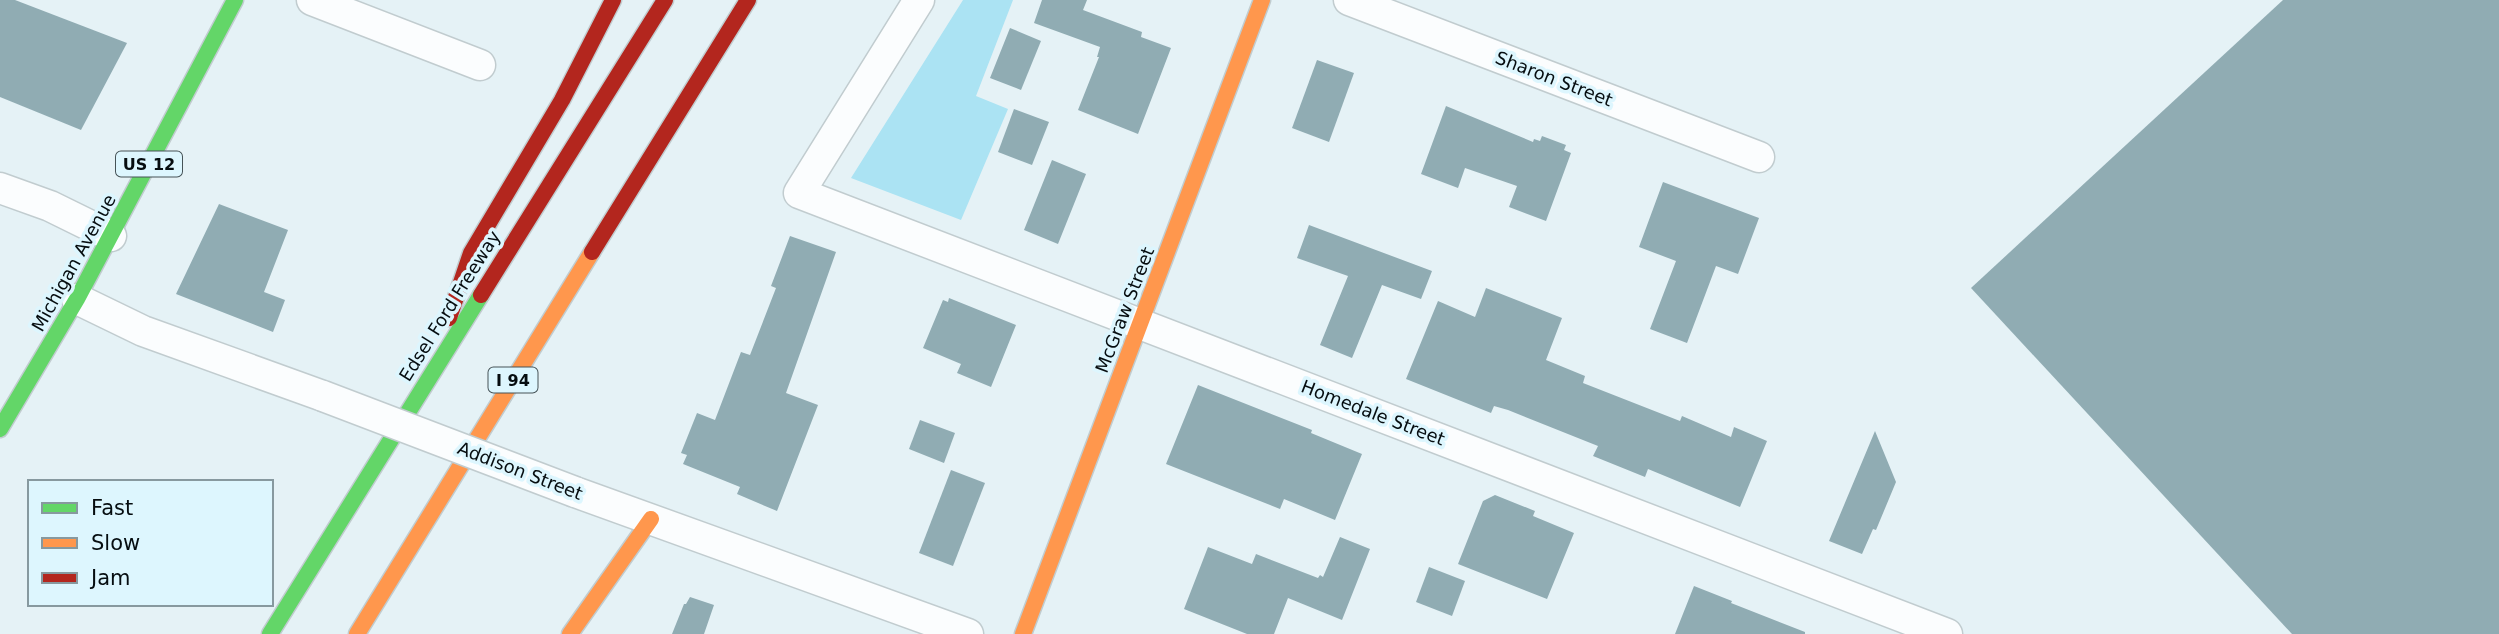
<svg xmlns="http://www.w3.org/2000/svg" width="2499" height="634" viewBox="0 0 2499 634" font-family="'DejaVu Sans',sans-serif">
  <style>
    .green { fill: #abe3f3 }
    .building { fill: #90acb3 }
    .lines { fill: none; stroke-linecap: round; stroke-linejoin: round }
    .street-casing { stroke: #c1cccf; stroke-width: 33 }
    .fast-casing { stroke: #c1cccf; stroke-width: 19 }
    .slow-casing { stroke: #c1cccf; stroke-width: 19 }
    .jam-casing { stroke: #c1cccf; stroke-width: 19 }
    .street { stroke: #fbfdfe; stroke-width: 30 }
    .fast { stroke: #63d668; stroke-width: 16 }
    .slow { stroke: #ff974d; stroke-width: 16 }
    .jam { stroke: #b3261e; stroke-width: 16 }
    .street-bridge-casing { stroke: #c1cccf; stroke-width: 33; stroke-linecap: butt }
    .street-bridge { stroke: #fbfdfe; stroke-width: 30 }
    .labels { text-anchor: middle; stroke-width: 7; stroke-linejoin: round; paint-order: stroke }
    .shield { fill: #ddf6fe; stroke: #465357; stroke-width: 2 }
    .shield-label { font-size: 16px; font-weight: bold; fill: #060d10 }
    .street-label { font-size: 18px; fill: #060d10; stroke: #ddf6fe }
  </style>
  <rect width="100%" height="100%" fill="#e5f2f6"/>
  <polygon class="green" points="963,0 1013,0 976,96 1008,109 961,220 851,178"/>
  <g class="building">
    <polygon points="0,0 15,0 127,43 81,130 0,97"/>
    <polygon points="1042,0 1087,0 1083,10 1142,32 1141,37 1171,48 1138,134 1078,110 1099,57 1097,57 1100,47 1034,23"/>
    <polygon points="2283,0 2499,0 2499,634 2292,634 1971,288"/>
    <polygon points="1010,28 1041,41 1021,90 990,78"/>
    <polygon points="1317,60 1354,73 1329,142 1292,128"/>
    <polygon points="1446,106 1533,142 1534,139 1540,141 1542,136 1566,145 1564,150 1571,153 1546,221 1509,207 1517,186 1465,168 1458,188 1421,174"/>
    <polygon points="1014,109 1049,122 1032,165 998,152"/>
    <polygon points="1052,160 1086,174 1058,244 1024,230"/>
    <polygon points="1663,182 1759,218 1738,274 1716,266 1687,343 1650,329 1676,261 1639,247"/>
    <polygon points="219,204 288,230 264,292 285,300 273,332 176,294"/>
    <polygon points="1309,225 1432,271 1421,299 1382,285 1352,358 1320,345 1348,276 1297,258"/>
    <polygon points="790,236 836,252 786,393 818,405 777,511 737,494 740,487 683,464 687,455 681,453 697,413 715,420 741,352 750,355 776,288 771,286"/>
    <polygon points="1486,288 1562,318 1546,360 1585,376 1583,383 1680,421 1682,416 1731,437 1734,427 1767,441 1740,507 1648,469 1645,477 1593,456 1598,446 1508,410 1494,406 1491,413 1406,379 1438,301 1475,317"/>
    <polygon points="949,298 1016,325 991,387 957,373 961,364 923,348 943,300 948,302"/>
    <polygon points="1198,385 1312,430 1311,433 1362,454 1335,520 1284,499 1280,509 1166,464"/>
    <polygon points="920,420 955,433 944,463 909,449"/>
    <polygon points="1875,431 1896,482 1876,530 1873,529 1862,554 1829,541"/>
    <polygon points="951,470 985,483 953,566 919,553"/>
    <polygon points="1495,495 1535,511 1533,516 1574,533 1547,599 1458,564 1483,501"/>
    <polygon points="1340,537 1370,549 1342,620 1288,598 1274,634 1247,634 1184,609 1208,547 1252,564 1256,554 1318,578 1320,575 1323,577"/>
    <polygon points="1429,567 1465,581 1452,616 1416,602"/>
    <polygon points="1694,586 1732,601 1731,603 1805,632 1805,634 1675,634"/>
    <polygon points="690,597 714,605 704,634 672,634 684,604 686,604"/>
  </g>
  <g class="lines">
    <defs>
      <g id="street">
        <polyline points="312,0 480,65"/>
        <polyline points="919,0 799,193 1947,634"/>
        <polyline points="1349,0 1759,157"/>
        <polyline points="0,188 50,206 111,236"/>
        <polyline points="77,299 143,331 323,396"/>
        <polyline points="575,492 968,634"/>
      </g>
      <g id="fast">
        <polyline points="0,429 77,299 235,0"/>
        <polyline points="270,634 481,295"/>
      </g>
      <g id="slow">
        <polyline points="357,634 592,252"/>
        <polyline points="570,634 651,519"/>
        <polyline points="1023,634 1262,0"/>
      </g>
      <g id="jam">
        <polyline points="592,252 748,0"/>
        <polyline points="481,295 665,0"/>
        <polyline points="449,318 471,253 562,100 613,0"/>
      </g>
    </defs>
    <use href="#street" class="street-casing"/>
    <use href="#fast" class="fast-casing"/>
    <use href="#slow" class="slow-casing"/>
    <use href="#jam" class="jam-casing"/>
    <use href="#street" class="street"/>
    <use href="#fast" class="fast"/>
    <use href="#slow" class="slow"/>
    <use href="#jam" class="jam"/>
    <defs>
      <polyline id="street-bridge" points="323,396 575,492"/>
    </defs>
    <use href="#street-bridge" class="street-bridge-casing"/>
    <use href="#street-bridge" class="street-bridge"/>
  </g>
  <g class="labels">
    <g class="shield">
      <rect x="116" y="151.5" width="66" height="25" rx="5"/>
      <rect x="488.5" y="367.5" width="49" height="25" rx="5"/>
    </g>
    <g class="shield-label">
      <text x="149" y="170">US 12</text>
      <text x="513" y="386">I 94</text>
    </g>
    <g class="street-label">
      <text transform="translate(1554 79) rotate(21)" y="6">Sharon Street</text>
      <text transform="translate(74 263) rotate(-61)" y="6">Michigan Avenue</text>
      <text transform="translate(450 306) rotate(-58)" y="6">Edsel Ford Freeway</text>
      <text transform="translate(1125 310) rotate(-69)" y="6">McGraw Street</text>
      <text transform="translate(1373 413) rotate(21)" y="6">Homedale Street</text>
      <text transform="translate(520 471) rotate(21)" y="6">Addison Street</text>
    </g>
  </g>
  <rect x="28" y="480" width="245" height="126" fill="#ddf6fe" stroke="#87999f" stroke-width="2"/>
  <rect x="42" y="503" width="35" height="10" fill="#63d668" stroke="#87999f" stroke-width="2"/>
  <text x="91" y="515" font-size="21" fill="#060d10">Fast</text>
  <rect x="42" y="538" width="35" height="10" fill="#ff974d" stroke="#87999f" stroke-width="2"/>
  <text x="91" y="550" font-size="21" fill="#060d10">Slow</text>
  <rect x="42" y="573" width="35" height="10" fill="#b3261e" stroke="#87999f" stroke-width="2"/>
  <text x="91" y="585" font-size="21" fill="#060d10">Jam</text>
</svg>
